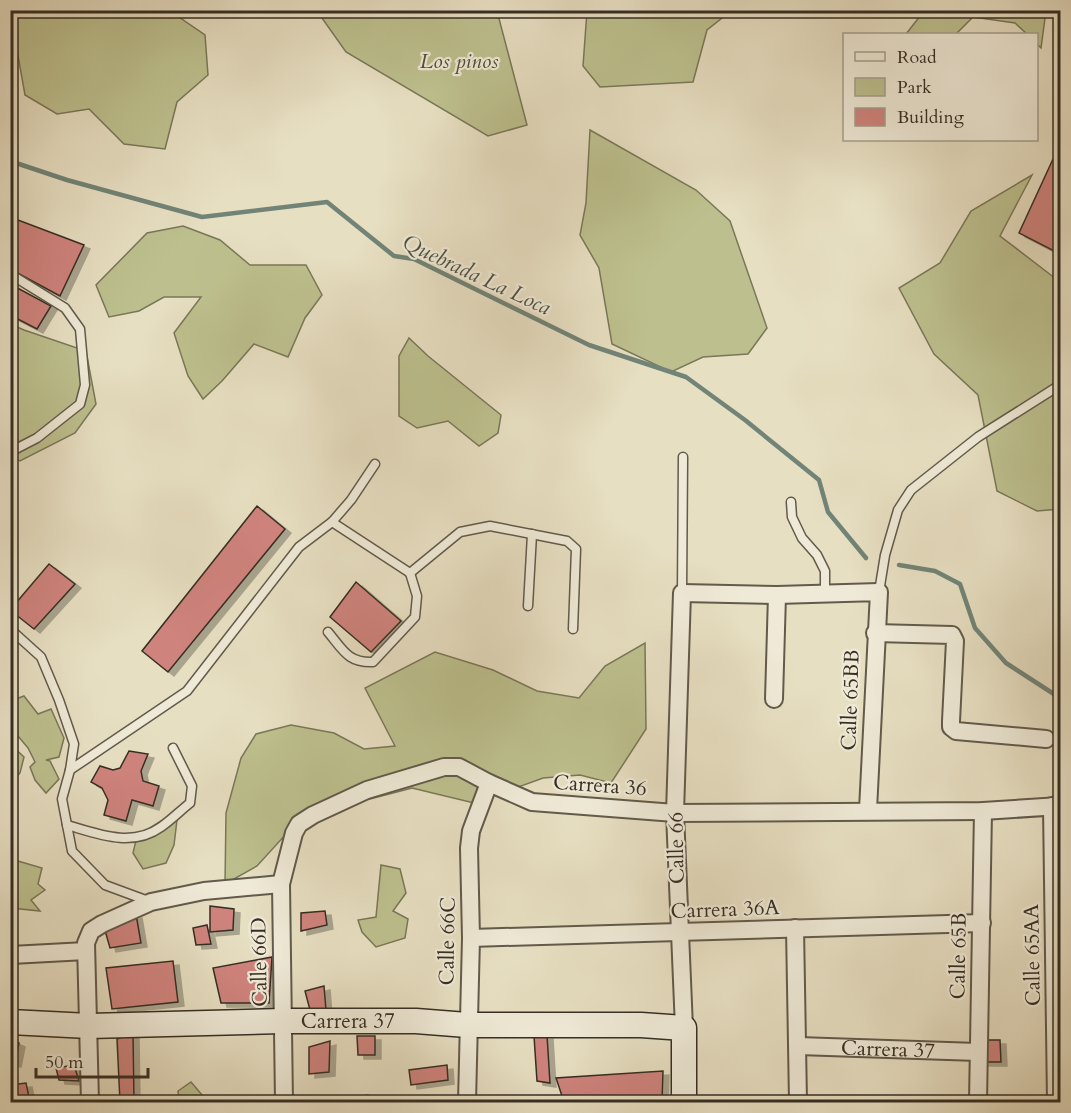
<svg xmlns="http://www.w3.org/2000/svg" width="1071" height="1113" viewBox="0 0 1071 1113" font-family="Cardo,serif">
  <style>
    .green { fill: #bdc08e; stroke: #7a7759; stroke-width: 1.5 }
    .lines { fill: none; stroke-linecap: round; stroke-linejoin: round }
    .stream { stroke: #718477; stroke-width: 4.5 }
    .building { fill: #cf837d; stroke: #362e24; stroke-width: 1.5; filter: url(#shadow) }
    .lane-casing { stroke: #625a4c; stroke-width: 11 }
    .street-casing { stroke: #625a4c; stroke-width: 20 }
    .secondary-casing { stroke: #362e24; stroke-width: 27 }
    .lane { stroke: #efead7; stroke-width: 8 }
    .street { stroke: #efead7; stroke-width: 16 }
    .secondary { stroke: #efead7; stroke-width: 24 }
    .labels { text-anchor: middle; stroke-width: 4.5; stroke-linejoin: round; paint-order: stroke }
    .park-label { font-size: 21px; font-style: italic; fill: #514b39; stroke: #efead7 }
    .street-label { font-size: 21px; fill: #362e24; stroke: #efead7 }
    .water-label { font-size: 22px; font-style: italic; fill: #4e5246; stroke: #efead7 }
  </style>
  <defs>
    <filter id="shadow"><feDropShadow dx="6" dy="4" stdDeviation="0" flood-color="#0004"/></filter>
  </defs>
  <rect width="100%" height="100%" fill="#e7dfc2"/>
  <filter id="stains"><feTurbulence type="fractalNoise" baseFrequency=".00333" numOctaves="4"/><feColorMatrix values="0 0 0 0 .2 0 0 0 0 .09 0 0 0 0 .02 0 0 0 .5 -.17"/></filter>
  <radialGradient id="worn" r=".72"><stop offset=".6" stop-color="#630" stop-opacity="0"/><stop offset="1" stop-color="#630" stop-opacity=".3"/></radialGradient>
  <g class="green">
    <polygon points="10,11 170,11 205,35 208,75 177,102 165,149 124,144 89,109 57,114 25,95"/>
    <polygon points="317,11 497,11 527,125 488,136 346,52"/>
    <polygon points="587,11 587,10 731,11 707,30 693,82 600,87 583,66"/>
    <polygon points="924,11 1046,11 1041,48 1037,44 1036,34 1027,34 1015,23 973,17 956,34 906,34"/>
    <polygon points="590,130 696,190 730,221 767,328 748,354 703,357 671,372 612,344 599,268 580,235 586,203"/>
    <polygon points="1032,175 1000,236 1060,282 1060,509 1037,511 997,491 978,395 934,354 899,288 940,263 971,211"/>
    <polygon points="183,226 220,240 250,265 306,265 322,295 305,318 288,357 254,344 222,381 203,399 188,376 174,333 201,297 164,297 139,311 109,317 96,285 147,233"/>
    <polygon points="10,324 24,330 86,351 96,404 75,433 20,461 11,455"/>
    <polygon points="409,338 428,356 501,415 498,433 479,446 448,421 417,428 399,416 399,356"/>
    <polygon points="645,643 646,729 611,783 580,775 543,778 474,803 412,788 370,799 324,803 287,833 257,866 225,884 226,813 241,758 256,734 291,725 334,733 364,749 395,746 365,688 435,652 493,670 537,691 579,698 605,666"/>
    <polygon points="24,696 38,714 51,709 64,738 59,757 46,760 50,761 59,779 46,793 35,780 30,767 35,762 28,748 13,730 13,700"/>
    <polygon points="10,744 24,757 20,773 11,783"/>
    <polygon points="177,820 174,845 166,863 143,869 133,853 137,836 161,821"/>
    <polygon points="11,859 42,868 38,884 45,890 31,900 40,911 11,908"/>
    <polygon points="381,865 400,869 406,893 393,911 408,919 405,938 376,947 362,932 358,920 376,917"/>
    <polygon points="191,1082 208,1102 210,1102 179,1102 178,1091"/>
  </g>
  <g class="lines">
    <g class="stream">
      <polyline points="10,161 67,180 202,217 327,202 394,256 414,259 589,345 686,377 745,420 819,480 828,512 866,558"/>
      <polyline points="899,565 935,571 960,584 975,628 1006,663 1060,698"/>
    </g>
  </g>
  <g class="building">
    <polygon points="1059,146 1060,147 1060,254 1019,233"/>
    <polygon points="10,217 84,245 60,296 10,269"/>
    <polygon points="10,284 51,306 37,329 10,315"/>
    <polygon points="257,506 285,529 168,672 142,651"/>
    <polygon points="49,564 75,584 34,629 10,610"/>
    <polygon points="356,582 401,621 371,652 330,617"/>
    <polygon points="129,751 148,754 141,771 143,781 159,786 153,806 132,800 126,821 104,815 108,800 102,788 91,782 100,766 113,770 120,768"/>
    <polygon points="210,906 234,909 233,930 210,932"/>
    <polygon points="325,911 327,925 301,931 301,913"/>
    <polygon points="136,914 141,943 110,948 104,927"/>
    <polygon points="207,925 211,944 196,945 193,928"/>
    <polygon points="272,957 269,1003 221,1003 213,968"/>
    <polygon points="173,961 178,1002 112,1009 106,968"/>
    <polygon points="324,986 326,1010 310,1010 305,991"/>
    <polygon points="133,1033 134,1101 120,1102 117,1039"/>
    <polygon points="547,1035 550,1083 537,1081 534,1036"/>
    <polygon points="357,1036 375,1036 375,1055 358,1055"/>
    <polygon points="10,1039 19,1043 15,1063 10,1062"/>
    <polygon points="984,1040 1000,1040 1001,1062 983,1062"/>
    <polygon points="330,1041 329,1072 309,1074 309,1047"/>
    <polygon points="74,1065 79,1081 59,1080 56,1068"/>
    <polygon points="447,1065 448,1080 411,1085 409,1070"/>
    <polygon points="663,1071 662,1102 564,1102 556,1078"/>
    <polygon points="26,1083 30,1102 10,1102 10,1085"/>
    <polygon points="368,1095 371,1102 341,1102 341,1099"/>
    <polygon points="327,1100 327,1102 303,1102 303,1101"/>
  </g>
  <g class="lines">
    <defs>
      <g id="lane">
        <polyline points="10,274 65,308 80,329 85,385 80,404 37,438 10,452"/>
        <polyline points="791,502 792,517 802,538 817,555 825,571 825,594"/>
        <polyline points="332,522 410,573 460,532 490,526 567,541 576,549 573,629"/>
        <polyline points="879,592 885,555 898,510 911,490 978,437 1060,385"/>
        <polyline points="682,593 683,457"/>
        <polyline points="528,606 532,534"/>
        <polyline points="10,629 41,657 59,700 74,744 70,770"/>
        <path d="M328 632C343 650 348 663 373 662L415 617 417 596 410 573"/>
        <path d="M67 825C98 834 132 848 161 827 171 820 180 811 190 803L192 786 173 748"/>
        <polyline points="151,902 105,885 72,851 62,799 70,770 187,691 299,547 332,522 351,500 375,464"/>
      </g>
      <g id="street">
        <polyline points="875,633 952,635 955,641 951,721 951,727 956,731 1046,739"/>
        <polyline points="774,699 777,595"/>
        <polyline points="1052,806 1056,1102"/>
        <polyline points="795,928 798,1102"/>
        <path d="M471 938C641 934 811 928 982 923"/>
        <polyline points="11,955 86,951"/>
        <polyline points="684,1028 675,813 682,593 777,595 879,592 868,810"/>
        <path id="s1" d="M798 1046 978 1052"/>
        <polyline points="90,1102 86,943 91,931 102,924 151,902 204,891 281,884"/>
        <polyline points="284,1102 281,884 294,833 299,824 313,815 367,790 444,767 459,767 489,783 532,802 675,813 983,811 1060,806"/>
        <polyline points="467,1102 471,938 469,848 471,831 489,783"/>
        <polyline points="978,1102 983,811"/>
      </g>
      <g id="secondary">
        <path id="s2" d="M10 1022 89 1026 282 1021H416L467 1025H641L684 1028V1102"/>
      </g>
    </defs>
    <use href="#lane" class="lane-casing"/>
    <use href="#street" class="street-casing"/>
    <use href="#secondary" class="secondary-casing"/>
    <use href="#lane" class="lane"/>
    <use href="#street" class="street"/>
    <use href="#secondary" class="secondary"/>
  </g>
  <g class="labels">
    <g class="park-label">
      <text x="459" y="68">Los pinos</text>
    </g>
    <g class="street-label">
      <text transform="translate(850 700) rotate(-88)" y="7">Calle 65BB</text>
      <text transform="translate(600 785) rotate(4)" y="7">Carrera 36</text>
      <text transform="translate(676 848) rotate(-91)" y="7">Calle 66</text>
      <text transform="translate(725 909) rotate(-2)" y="7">Carrera 36A</text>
      <text transform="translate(447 941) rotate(-89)" y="7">Calle 66C</text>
      <text transform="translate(1032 955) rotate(-91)" y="7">Calle 65AA</text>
      <text transform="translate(958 956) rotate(-89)" y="7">Calle 65B</text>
      <text transform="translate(259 962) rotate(-91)" y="7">Calle 66D</text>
      <text dy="7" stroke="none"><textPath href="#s2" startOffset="338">Carrera 37</textPath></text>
      <text dy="7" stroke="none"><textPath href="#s1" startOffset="90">Carrera 37</textPath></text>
    </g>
    <g class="water-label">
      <text transform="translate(477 274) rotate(25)" y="8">Quebrada La Loca</text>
    </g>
  </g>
  <rect width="1071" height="1113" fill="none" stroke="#e7dfc2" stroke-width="36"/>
  <rect x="12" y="12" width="1047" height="1089" fill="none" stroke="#362e24" stroke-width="3"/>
  <rect x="18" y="18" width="1035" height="1077" fill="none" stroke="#362e24" stroke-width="1.5"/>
  <rect x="843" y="33" width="195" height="108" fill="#efead7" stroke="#a59f8f" stroke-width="1.5"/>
  <rect x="855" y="52" width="30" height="9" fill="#efead7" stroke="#a59f8f" stroke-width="1.5"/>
  <text x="897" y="63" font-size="18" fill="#362e24">Road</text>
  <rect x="855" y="78" width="30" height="18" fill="#bdc08e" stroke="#a59f8f" stroke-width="1.5"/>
  <text x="897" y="93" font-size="18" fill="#362e24">Park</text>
  <rect x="855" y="108" width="30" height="18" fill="#cf837d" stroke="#a59f8f" stroke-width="1.5"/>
  <text x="897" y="123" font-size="18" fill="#362e24">Building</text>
  <path d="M36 1068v9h112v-9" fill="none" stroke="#362e24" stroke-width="3"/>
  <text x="45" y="1068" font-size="18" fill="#362e24" stroke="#efead7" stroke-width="4.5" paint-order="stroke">50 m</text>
  <rect width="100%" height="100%" filter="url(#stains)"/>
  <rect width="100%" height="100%" fill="url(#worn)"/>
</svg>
